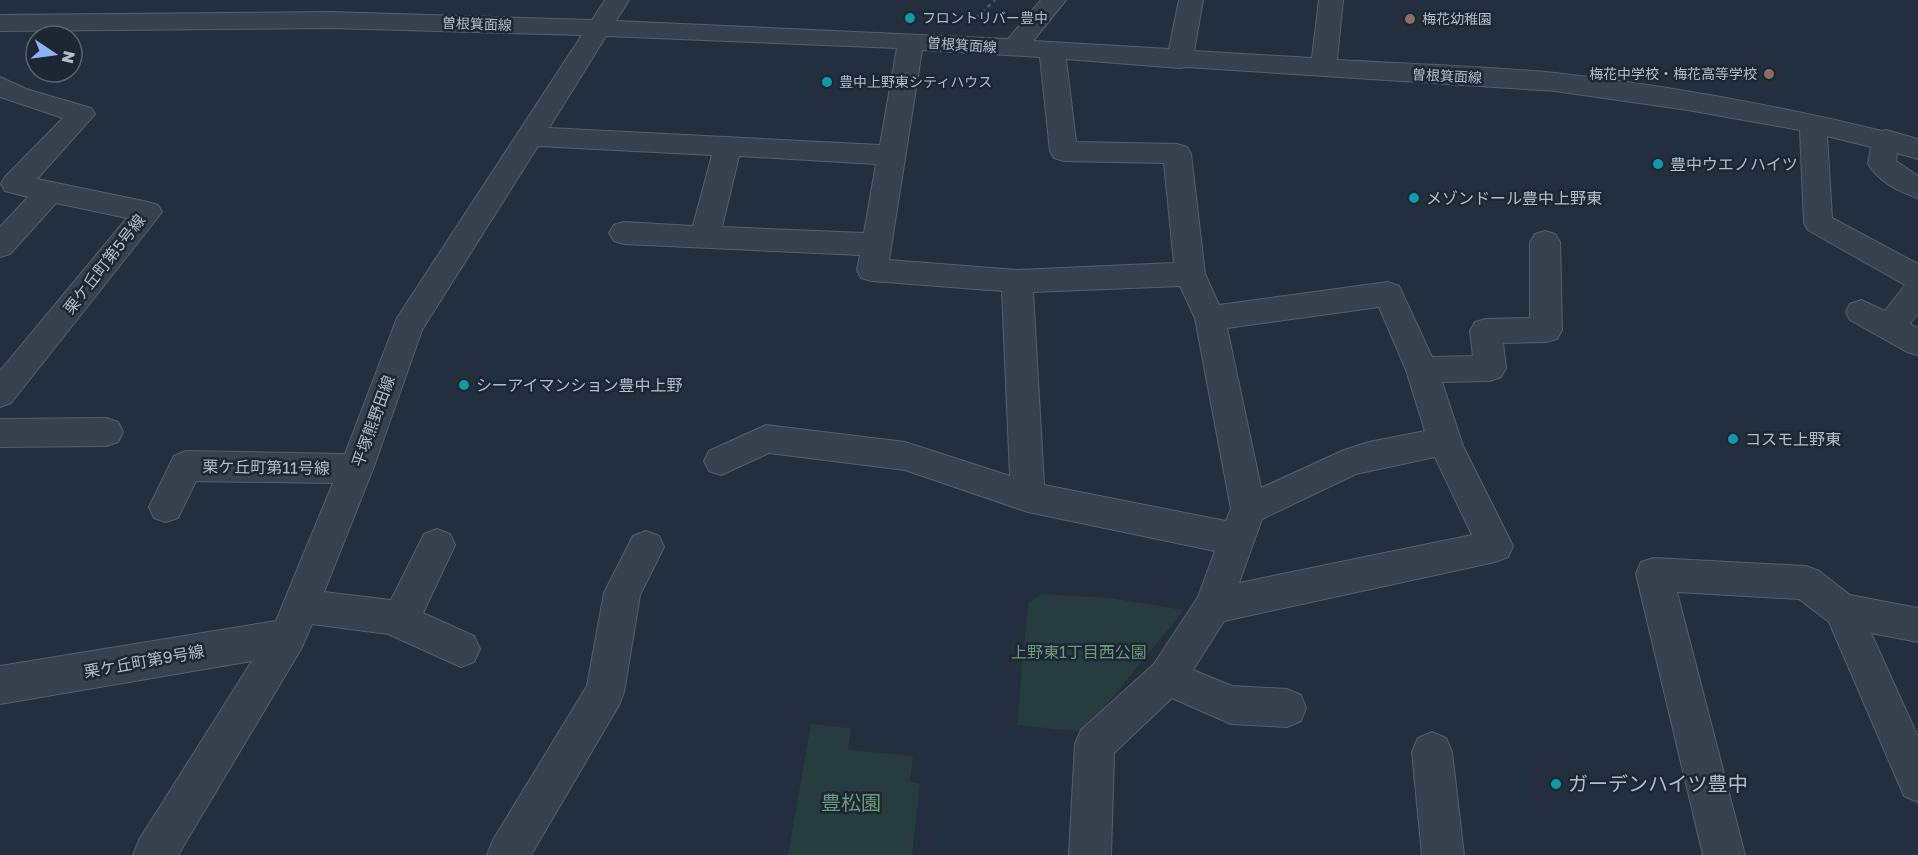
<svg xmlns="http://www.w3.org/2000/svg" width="1918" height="855" viewBox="0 0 1918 855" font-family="'Golos Text','Noto Sans JP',sans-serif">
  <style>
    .green { fill: #263c3f }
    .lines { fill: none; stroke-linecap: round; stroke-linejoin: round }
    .minor-casing { stroke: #565f6c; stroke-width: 2 }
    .path { stroke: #44595c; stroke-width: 3; stroke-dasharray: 4 4; stroke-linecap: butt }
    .minor { fill: #38414e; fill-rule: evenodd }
    .culture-dot { fill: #0f9aa8; stroke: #1d2633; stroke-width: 2 }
    .education-dot { fill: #8d6e63; stroke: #1d2633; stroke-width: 2 }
    .labels { text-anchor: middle; stroke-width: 5; stroke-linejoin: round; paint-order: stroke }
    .far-poi-label { font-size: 14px; fill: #b4bcc9; stroke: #1d2633; text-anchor: start }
    .far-street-label { font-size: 14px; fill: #b4bcc9; stroke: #1d2633 }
    .poi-label { font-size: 16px; fill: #b4bcc9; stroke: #1d2633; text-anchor: start }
    .street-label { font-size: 16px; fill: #b4bcc9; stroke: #1d2633 }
    .park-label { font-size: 16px; fill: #6b9a76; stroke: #1d2633 }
    .near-poi-label { font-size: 20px; fill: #b4bcc9; stroke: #1d2633; text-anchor: start }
    .near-park-label { font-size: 20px; fill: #6b9a76; stroke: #1d2633 }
  </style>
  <rect width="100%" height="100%" fill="#242f3e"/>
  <g class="green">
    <polygon points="1042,594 1111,598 1184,610 1084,732 1017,725 1028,604"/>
    <polygon points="811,724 851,728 848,750 913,756 910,782 920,784 912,855 788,855"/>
  </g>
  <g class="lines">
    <defs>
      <g id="minor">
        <path d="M605 0H629L616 21 1008 39 1041 0H1066L1033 41 1169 49 1179 0H1203L1194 51 1312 58 1319 0H1343L1337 60C1409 64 1483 66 1555 73 1665 85 1775 105 1882 131L1886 130 1918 139V159L1897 153 1896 161 1918 176V198C1899 192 1879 182 1868 164L1871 147 1827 136 1832 218 1918 264V313L1910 324 1918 328V355L1907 352 1850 320 1846 312 1850 304 1861 300 1885 311 1905 285 1808 230 1804 223 1800 130 1688 110 1555 91 1186 67 1180 68 1066 59 1076 142 1177 144 1187 147 1191 154 1205 274 1219 305 1388 282 1399 286 1432 357 1473 356 1470 331 1475 322 1486 319 1530 318V242L1535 234 1545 231 1555 234 1560 242 1562 330 1557 339 1546 342 1503 343 1506 368 1501 377 1490 381 1442 382 1463 446 1513 546 1508 557 1495 562 1224 621 1193 670 1232 686 1287 689 1301 695 1306 708 1301 721 1287 727 1231 724 1172 698 1114 753 1111 855H1069L1075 744 1081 730 1154 664 1198 597 1215 551 1028 512 905 470 769 453 721 475 709 471 704 461 709 451 766 425 905 442 1010 476 1002 291 872 281 861 278 857 270 860 255 624 244 614 241 609 233 614 225 624 222 693 226 712 155 538 146 422 330 373 469 324 592 391 600 424 534 437 529 450 534 455 545 423 613 474 636 480 649 474 662 461 667 388 634 312 624 301 649 178 855H133L139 840 252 661 0 704V666L276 621 333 483 196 481 178 518 166 522 154 518 149 507 174 456 186 451 345 454 397 318 582 35 330 28 0 31V15L330 12 592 20ZM606 36 897 48 880 145 549 128ZM922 50 1040 57 1050 151 1054 158 1064 161 1164 163 1174 263 1017 270 889 260ZM739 156 876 164 864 233 722 227ZM1180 286 1195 318 1231 509 1226 521 1044 485 1033 292ZM1379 307 1406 370 1425 431 1369 442 1344 450 1261 488 1227 328ZM1435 457 1472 535 1239 583 1262 519 1356 474Z"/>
        <polygon points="0,77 26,89 91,108 95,114 37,179 148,202 158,205 162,212 11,403 0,407 0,371 127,218 56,203 10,254 0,257 0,227 28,197 5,191 1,184 5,177 63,118 0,97"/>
        <polygon points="106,418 118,422 123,432 118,442 106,446 0,447 0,419"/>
        <polygon points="646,531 659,536 664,547 640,595 624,692 619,705 531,855 487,855 493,840 587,686 604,593 633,536"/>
        <polygon points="1654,558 1806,566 1819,571 1850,595 1918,608 1918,642 1871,633 1918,737 1918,802 1904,796 1829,622 1799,599 1677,592 1745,855 1703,855 1636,574 1641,562"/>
        <polygon points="1432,732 1446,738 1452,752 1464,855 1422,855 1412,752 1418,738"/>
      </g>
    </defs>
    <use href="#minor" class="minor-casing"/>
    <polyline class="path" points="976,18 995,0"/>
    <use href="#minor" class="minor"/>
  </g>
  <g class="culture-dot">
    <circle cx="910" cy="18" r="6"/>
    <circle cx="827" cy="82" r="6"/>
    <circle cx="1658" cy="164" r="6"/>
    <circle cx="1414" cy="198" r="6"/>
    <circle cx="464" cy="385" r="6"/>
    <circle cx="1733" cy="439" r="6"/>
    <circle cx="1556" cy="784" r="6"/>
  </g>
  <g class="education-dot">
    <circle cx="1410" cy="19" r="6"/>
    <circle cx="1769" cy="74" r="6"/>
  </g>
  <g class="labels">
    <g class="far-poi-label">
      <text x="922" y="23">フロントリバー豊中</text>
      <text x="1422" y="24">梅花幼稚園</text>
      <text x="1757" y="79" text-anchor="end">梅花中学校・梅花高等学校</text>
      <text x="839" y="87">豊中上野東シティハウス</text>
    </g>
    <g class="far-street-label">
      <text transform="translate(477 24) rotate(2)" y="5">曽根箕面線</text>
      <text transform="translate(962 45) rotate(4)" y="5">曽根箕面線</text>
      <text transform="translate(1447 76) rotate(3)" y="5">曽根箕面線</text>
    </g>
    <g class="poi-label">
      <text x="1670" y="170">豊中ウエノハイツ</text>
      <text x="1426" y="204">メゾンドール豊中上野東</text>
      <text x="476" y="391">シーアイマンション豊中上野</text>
      <text x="1745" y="445">コスモ上野東</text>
    </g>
    <g class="street-label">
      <text transform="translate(104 264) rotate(-52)" y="6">栗ケ丘町第5号線</text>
      <text transform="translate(373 421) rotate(-70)" y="6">平塚熊野田線</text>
      <text transform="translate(266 467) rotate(1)" y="6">栗ケ丘町第11号線</text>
      <text transform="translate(144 661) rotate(-10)" y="6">栗ケ丘町第9号線</text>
    </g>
    <g class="park-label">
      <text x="1079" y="658">上野東1丁目西公園</text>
    </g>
    <g class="near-poi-label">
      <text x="1568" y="791">ガーデンハイツ豊中</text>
    </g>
    <g class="near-park-label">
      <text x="851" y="810">豊松園</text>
    </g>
  </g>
  <g transform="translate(54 54) rotate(103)"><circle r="28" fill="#1d2633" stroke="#59626f" stroke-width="1.5"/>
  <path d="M0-4.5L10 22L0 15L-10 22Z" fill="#8ab4f8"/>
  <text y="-9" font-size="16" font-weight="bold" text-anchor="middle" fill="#b4bcc9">N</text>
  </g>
</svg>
